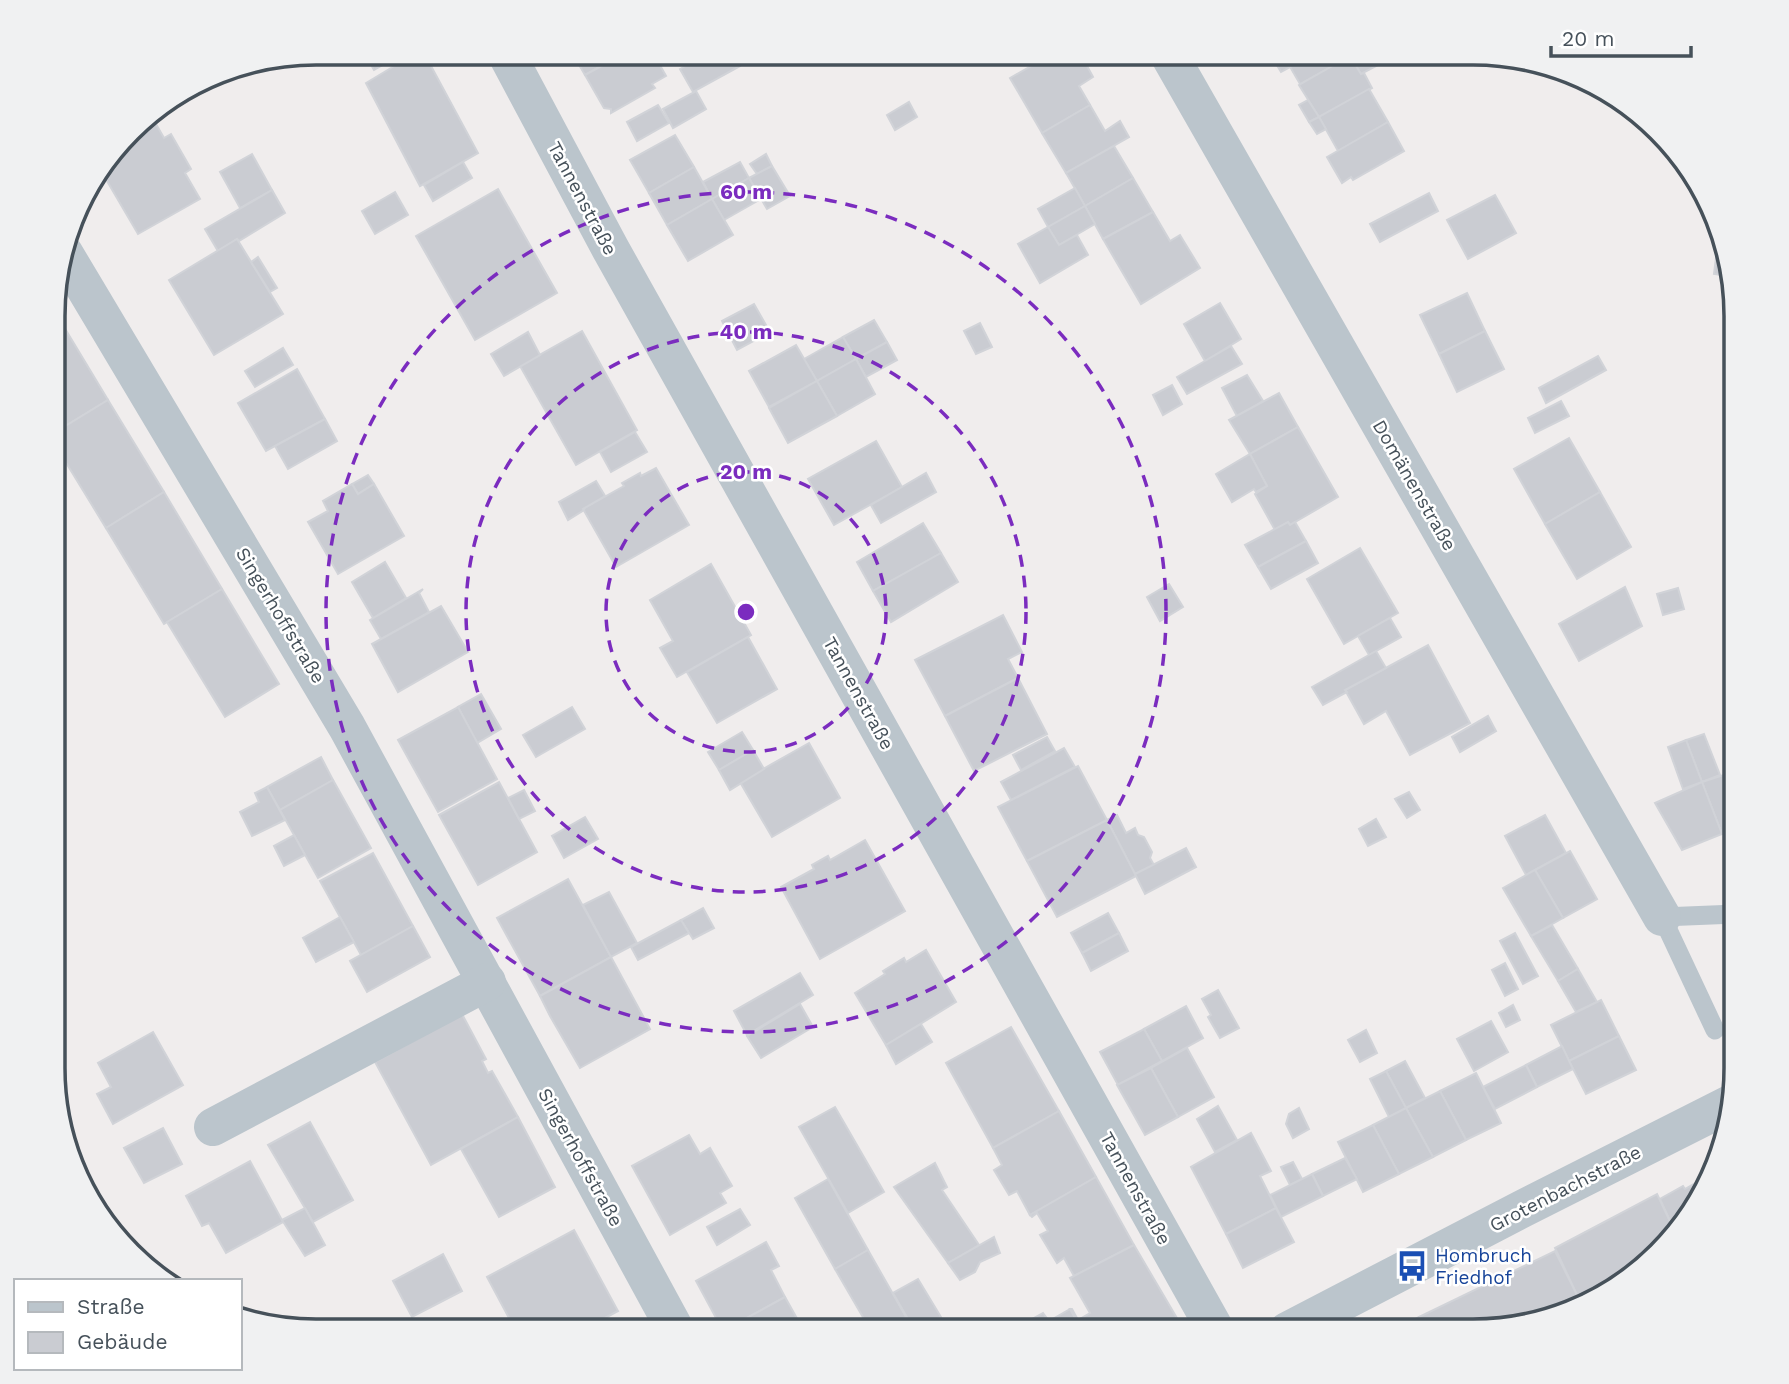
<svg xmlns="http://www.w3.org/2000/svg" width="1789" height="1384" viewBox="0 0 1789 1384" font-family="'Work Sans',sans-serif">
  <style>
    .building { fill: #caccd2; stroke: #d1d3d8; stroke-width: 2 }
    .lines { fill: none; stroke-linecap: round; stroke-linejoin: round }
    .lane { stroke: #bbc5cc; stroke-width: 19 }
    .street { stroke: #bbc5cc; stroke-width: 38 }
    .ring { fill: none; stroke: #7b2cbf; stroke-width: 3.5; stroke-dasharray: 12 9 }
    .labels { text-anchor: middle; stroke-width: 5; stroke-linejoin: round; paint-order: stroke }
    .street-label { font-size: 19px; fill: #46515a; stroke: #fff }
    .transit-label { font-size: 19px; fill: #164399; stroke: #fff; text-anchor: start }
    .rim { fill: none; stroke: #46515a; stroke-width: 3.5 }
    .centre { fill: #7b2cbf; stroke: #fff; stroke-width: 3.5 }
    .ring-label { font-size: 21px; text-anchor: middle; font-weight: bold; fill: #7b2cbf; stroke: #fff; stroke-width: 5; stroke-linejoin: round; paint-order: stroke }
  </style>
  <rect width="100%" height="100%" fill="#f0eded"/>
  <g class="building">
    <polygon points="364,53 404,53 374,70"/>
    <polygon points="416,53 424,53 478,153 420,186 366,83"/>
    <polygon points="572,53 625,53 585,75"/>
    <polygon points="625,53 653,53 666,76 652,84 655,88 611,113 611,109 604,108 585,75"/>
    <polygon points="708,53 733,53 740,66 693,92 680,69"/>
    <polygon points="1054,53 1080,53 1093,77 1079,86 1090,105 1042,133 1010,78"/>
    <polygon points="1279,53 1282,53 1290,67 1281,72 1272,57"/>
    <polygon points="1282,53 1349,53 1350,56 1300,84"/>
    <polygon points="1356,53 1398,53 1399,54 1361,74 1350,56"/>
    <polygon points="1350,56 1361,74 1364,73 1372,88 1319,117 1299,85"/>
    <polygon points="1369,89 1388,122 1338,151 1319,117"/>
    <polygon points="696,91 706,109 673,128 663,109"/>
    <polygon points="1308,100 1319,117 1309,122 1299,105"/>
    <polygon points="909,102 917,117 895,130 887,115"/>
    <polygon points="658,105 669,123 637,141 627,122"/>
    <polygon points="1090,105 1105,131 1120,121 1129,137 1066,173 1042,133"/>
    <polygon points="152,117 164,138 171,134 191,169 185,173 200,199 138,234 100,169 135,126"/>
    <polygon points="1319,117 1326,129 1317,134 1309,122"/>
    <polygon points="1388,122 1404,151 1353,180 1351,177 1342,183 1327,157"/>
    <polygon points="675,135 694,167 649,193 630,160"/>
    <polygon points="1114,146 1133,178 1085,206 1066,173"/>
    <polygon points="252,154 272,190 240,208 220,172"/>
    <polygon points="766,154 772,166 757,174 750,164"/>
    <polygon points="463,162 472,178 433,201 424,185"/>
    <polygon points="740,162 749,178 712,199 703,182"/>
    <polygon points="772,166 790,196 767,209 749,178"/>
    <polygon points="694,167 712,199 667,225 649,193"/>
    <polygon points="749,178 761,199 724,220 712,199"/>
    <polygon points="1133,178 1153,212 1103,239 1085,206"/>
    <polygon points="1075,188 1085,206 1048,227 1038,209"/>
    <polygon points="498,189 557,293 475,340 416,236"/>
    <polygon points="272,190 285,213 239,241 237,239 218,251 205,229"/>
    <polygon points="395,192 408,215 375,234 362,211"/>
    <polygon points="1429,193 1438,211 1380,242 1370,224"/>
    <polygon points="1495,195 1516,233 1468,259 1447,220"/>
    <polygon points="712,199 733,235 688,261 667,225"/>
    <polygon points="1085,206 1095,224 1059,245 1048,227"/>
    <polygon points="1153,212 1170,241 1180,235 1200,268 1141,304 1103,239"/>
    <polygon points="1048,227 1059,245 1077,235 1088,255 1040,283 1018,244"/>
    <polygon points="237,239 283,314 214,355 169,280"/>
    <polygon points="1717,250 1724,251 1729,276 1714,274"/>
    <polygon points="258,257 277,288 270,292 251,262"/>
    <polygon points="1467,293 1485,331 1439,354 1420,315"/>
    <polygon points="1220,303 1241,339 1205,361 1184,324"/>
    <polygon points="754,304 770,332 737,350 722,321"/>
    <polygon points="55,312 108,400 54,433"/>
    <polygon points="874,320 887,342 856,359 843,337"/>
    <polygon points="980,323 992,347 976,354 964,331"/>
    <polygon points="582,331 637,430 576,465 520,366"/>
    <polygon points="1485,331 1504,369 1457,392 1439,354"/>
    <polygon points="528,332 540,355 504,376 491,354"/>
    <polygon points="843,337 856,359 817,381 804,359"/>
    <polygon points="887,342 897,360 866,377 856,359"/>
    <polygon points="796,345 817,381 769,407 749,371"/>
    <polygon points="1231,346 1242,364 1187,394 1177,377"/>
    <polygon points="283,348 293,365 255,387 245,371"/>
    <polygon points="1598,356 1606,370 1546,403 1539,388"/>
    <polygon points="856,359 875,394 837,416 817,381"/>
    <polygon points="297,369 325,419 266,451 238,403"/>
    <polygon points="1247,375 1263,401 1237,416 1222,388"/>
    <polygon points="817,381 837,416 788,443 769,408"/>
    <polygon points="1172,385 1182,404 1163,415 1153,395"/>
    <polygon points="1279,393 1298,427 1250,454 1229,420"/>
    <polygon points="108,400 164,492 106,528 54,443 54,433"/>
    <polygon points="1561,401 1569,416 1535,433 1528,418"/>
    <polygon points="325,419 337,441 288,469 275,446"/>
    <polygon points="1298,427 1338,497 1290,525 1288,522 1275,530 1255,494 1267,486 1250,454"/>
    <polygon points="635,432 647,452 611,472 600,452"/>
    <polygon points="1569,438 1600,492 1545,524 1514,469"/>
    <polygon points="876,441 902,487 834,525 808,479"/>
    <polygon points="1250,454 1267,486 1256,492 1254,489 1232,502 1216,474"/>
    <polygon points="656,468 689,525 616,567 583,509 624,486 622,483 640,473 641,476"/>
    <polygon points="926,473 936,492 881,523 871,505"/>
    <polygon points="368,475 374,484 358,494 352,484"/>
    <polygon points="596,481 605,496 583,509 584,510 568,520 559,502"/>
    <polygon points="352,484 358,494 374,484 404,536 338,574 308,522 328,511 323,501"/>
    <polygon points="164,492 222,589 164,624 106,528"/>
    <polygon points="1600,492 1631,547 1577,579 1545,524"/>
    <polygon points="1288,522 1290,525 1295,522 1306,541 1258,567 1245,545"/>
    <polygon points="923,523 941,553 873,591 857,562"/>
    <polygon points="1306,541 1318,563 1271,589 1258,567"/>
    <polygon points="1360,548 1398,613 1344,644 1307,579"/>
    <polygon points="941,553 958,582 891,622 873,591"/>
    <polygon points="385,562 406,598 373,618 352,582"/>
    <polygon points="711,564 751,635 677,677 660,648 673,641 650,600"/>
    <polygon points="1169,584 1183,607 1160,621 1147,597"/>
    <polygon points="1625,587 1642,626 1579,661 1559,624"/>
    <polygon points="1678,588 1684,609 1663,615 1657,594"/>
    <polygon points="222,589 279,684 225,717 167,622"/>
    <polygon points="423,589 419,593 429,612 381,639 370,620"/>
    <polygon points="441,606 468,652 398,692 372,644"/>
    <polygon points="1003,615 1022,652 1008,659 1018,678 945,716 915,660"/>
    <polygon points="1390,618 1401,637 1369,655 1358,636"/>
    <polygon points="748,637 777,689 717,723 687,672"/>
    <polygon points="1428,645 1470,723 1410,755 1386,711 1364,724 1345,690"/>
    <polygon points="1376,651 1386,668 1345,690 1347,692 1323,705 1312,687"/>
    <polygon points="1018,678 1047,734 974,771 945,716"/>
    <polygon points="481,694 501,729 477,743 458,707"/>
    <polygon points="458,707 497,779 438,812 398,740"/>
    <polygon points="572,707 585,729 536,757 523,735"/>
    <polygon points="1488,716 1496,731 1460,752 1452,737"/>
    <polygon points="742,732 753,750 719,770 708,752"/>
    <polygon points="1704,734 1720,775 1702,782 1686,740"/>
    <polygon points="1047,737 1055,751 1021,770 1013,755"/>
    <polygon points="1686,740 1702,782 1683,789 1668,747"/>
    <polygon points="809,743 840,798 772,837 740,782"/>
    <polygon points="1064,748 1075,767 1011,800 1001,782"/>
    <polygon points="753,750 764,769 730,790 719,770"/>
    <polygon points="321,757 333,780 280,810 267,787"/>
    <polygon points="1078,766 1107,820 1027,861 998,807"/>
    <polygon points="1736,771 1736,830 1722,834 1702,782"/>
    <polygon points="333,780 371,848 318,878 280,810"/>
    <polygon points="499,782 537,852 478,885 439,815"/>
    <polygon points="1702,782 1722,834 1682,850 1655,803"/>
    <polygon points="267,787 285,820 252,836 240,812 259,802 255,793"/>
    <polygon points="524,790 535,811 519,819 508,798"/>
    <polygon points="1409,792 1420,810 1407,818 1395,799"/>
    <polygon points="1117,815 1126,833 1135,828 1138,835 1144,837 1152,852 1150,858 1154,865 1135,874 1107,820"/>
    <polygon points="1545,815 1566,853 1526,875 1505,836"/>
    <polygon points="585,817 598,839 564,858 552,836"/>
    <polygon points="1376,819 1386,837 1368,846 1359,829"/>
    <polygon points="1107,820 1136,876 1057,917 1027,861"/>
    <polygon points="294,835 305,855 284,866 274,846"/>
    <polygon points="865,840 905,911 820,959 781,887 814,869 812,865 828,856 830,860"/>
    <polygon points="1186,848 1196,867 1145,894 1135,874"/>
    <polygon points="1570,851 1597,899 1563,918 1535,870"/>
    <polygon points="373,853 413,926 361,955 320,881"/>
    <polygon points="1535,870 1563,918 1531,936 1503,888"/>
    <polygon points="568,879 611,957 540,996 497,918"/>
    <polygon points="609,892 637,943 611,957 583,905"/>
    <polygon points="703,908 714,928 693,939 681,920"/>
    <polygon points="1108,913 1119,933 1082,953 1071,933"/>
    <polygon points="340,917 354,942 316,962 303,938"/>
    <polygon points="681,920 689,933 638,960 631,947"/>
    <polygon points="1552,925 1578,969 1558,981 1531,936"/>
    <polygon points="413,926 430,957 367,992 350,961"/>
    <polygon points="1119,933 1128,951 1091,971 1082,953"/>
    <polygon points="1515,933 1538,976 1523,984 1500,941"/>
    <polygon points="926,950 956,1002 886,1045 855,993 885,974 883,971 904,958 906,962"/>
    <polygon points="611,957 650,1029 580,1068 550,1016 540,996"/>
    <polygon points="1505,963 1518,989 1505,996 1492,970"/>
    <polygon points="1578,969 1597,1002 1576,1012 1558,981"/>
    <polygon points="800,973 813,995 747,1035 734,1011"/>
    <polygon points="1218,990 1239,1028 1220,1038 1208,1017 1211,1015 1202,999"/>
    <polygon points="1601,1000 1619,1036 1569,1061 1551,1025"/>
    <polygon points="800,1004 813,1027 761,1058 747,1036"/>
    <polygon points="1513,1005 1520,1020 1506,1027 1499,1013"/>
    <polygon points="1186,1006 1203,1038 1162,1061 1144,1029"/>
    <polygon points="462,1014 486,1059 482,1061 488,1073 492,1071 518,1117 431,1165 375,1062"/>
    <polygon points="1491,1021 1508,1052 1474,1071 1457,1039"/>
    <polygon points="921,1024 932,1042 896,1064 886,1045"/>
    <polygon points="1011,1027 1059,1111 993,1148 946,1063"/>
    <polygon points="1144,1029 1162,1061 1118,1085 1100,1052"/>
    <polygon points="1366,1030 1377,1053 1360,1062 1348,1040"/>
    <polygon points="153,1032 183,1085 113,1124 97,1094 111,1087 98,1063"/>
    <polygon points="1619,1036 1636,1070 1586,1094 1569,1061"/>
    <polygon points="1562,1046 1573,1069 1537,1087 1526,1065"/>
    <polygon points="1187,1048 1214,1097 1178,1117 1151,1068"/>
    <polygon points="1405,1061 1425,1098 1406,1108 1386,1071"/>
    <polygon points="1526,1065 1537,1087 1495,1109 1483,1087"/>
    <polygon points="1151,1068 1178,1117 1145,1135 1117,1085"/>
    <polygon points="1386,1071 1406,1108 1389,1117 1370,1079"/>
    <polygon points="1476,1073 1501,1123 1466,1140 1440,1091"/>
    <polygon points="1440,1091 1466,1140 1433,1157 1406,1108"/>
    <polygon points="1218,1106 1237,1140 1215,1152 1197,1119"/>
    <polygon points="835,1107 884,1192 848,1213 799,1127"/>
    <polygon points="1299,1108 1309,1129 1293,1138 1286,1124 1289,1114"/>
    <polygon points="1406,1108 1433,1157 1399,1174 1373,1125"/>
    <polygon points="1059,1111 1096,1177 1030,1215 1017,1191 1009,1195 994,1170 1002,1165 993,1148"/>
    <polygon points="518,1117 555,1187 499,1217 461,1149"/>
    <polygon points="310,1122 353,1200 313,1222 268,1145"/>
    <polygon points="1373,1125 1399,1174 1363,1192 1338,1142"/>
    <polygon points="163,1128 182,1164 144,1183 124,1148"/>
    <polygon points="1251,1133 1271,1171 1260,1176 1276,1208 1226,1234 1191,1167"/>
    <polygon points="689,1135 700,1154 710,1148 732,1186 720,1193 726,1203 670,1235 632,1166"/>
    <polygon points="1345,1158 1357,1179 1323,1196 1312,1174"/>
    <polygon points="250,1161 283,1222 226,1253 209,1223 202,1226 186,1196"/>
    <polygon points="1293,1162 1302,1179 1290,1185 1281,1167"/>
    <polygon points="935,1163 947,1187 942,1190 979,1245 948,1263 894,1187"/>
    <polygon points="1312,1174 1323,1196 1281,1217 1270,1195"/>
    <polygon points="1096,1177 1134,1245 1074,1276 1064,1258 1057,1263 1040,1235 1048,1231 1037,1213 1032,1217 1030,1215"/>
    <polygon points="1699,1178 1709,1181 1676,1234 1660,1199 1683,1186 1685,1189 1697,1182"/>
    <polygon points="828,1179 868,1250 835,1269 795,1198"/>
    <polygon points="1657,1194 1676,1234 1671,1242 1579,1308 1575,1300 1579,1299 1555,1248"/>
    <polygon points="305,1208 325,1245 305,1256 282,1220"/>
    <polygon points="1276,1208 1294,1242 1243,1268 1226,1234"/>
    <polygon points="740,1209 750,1225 717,1245 707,1227"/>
    <polygon points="574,1230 618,1311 581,1331 516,1331 487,1277"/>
    <polygon points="994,1237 1000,1253 980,1262 975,1272 960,1280 948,1263"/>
    <polygon points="766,1242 779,1266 771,1270 785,1297 723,1331 696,1281"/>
    <polygon points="1134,1245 1178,1320 1175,1331 1082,1331 1070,1309 1072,1309 1078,1320 1090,1313 1070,1278"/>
    <polygon points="868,1250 906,1317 882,1331 871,1331 835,1269"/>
    <polygon points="1555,1251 1579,1299 1575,1300 1579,1308 1574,1311 1473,1332 1426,1331 1419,1317"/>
    <polygon points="443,1254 462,1291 412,1317 393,1281"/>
    <polygon points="918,1279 941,1317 915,1331 893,1293"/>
    <polygon points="785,1297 804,1331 723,1331"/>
    <polygon points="1070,1309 1082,1331 1018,1331 1016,1328 1043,1313 1049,1321"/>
    <polygon points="906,1317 915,1331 882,1331"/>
    <polygon points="1419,1317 1426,1331 1392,1331"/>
  </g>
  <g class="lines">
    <polyline class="lane" points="1715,1030 1662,917 1736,914"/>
    <g class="street">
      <polyline points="506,53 610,248 1216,1331"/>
      <polyline points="1168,53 1662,917"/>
      <polyline points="64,253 347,727 676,1331"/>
      <polyline points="213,1127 487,982"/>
      <polyline points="1287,1331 1522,1209 1732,1103"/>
    </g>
  </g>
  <g class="ring">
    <circle cx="746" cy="612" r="140"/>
    <circle cx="746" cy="612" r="280"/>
    <circle cx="746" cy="612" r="420"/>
  </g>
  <defs>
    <symbol id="bus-bare" viewBox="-9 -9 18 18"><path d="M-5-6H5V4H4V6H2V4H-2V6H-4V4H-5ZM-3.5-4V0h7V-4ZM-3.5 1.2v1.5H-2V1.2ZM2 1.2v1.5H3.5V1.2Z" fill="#1a4fb4" stroke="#fff" stroke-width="2.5" paint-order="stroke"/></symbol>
  </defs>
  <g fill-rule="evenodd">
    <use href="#bus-bare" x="1390" y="1244" width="44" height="44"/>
  </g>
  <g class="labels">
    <g class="street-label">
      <text transform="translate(583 198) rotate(62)" y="7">Tannenstraße</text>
      <text transform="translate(1415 485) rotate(60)" y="7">Domänenstraße</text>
      <text transform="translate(281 615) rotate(59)" y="7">Singerhoffstraße</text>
      <text transform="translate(859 693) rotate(61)" y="7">Tannenstraße</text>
      <text transform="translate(581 1157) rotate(61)" y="7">Singerhoffstraße</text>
      <text transform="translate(1136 1188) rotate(61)" y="7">Tannenstraße</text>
      <text transform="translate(1565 1188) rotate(-27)" y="7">Grotenbachstraße</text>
    </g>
    <g class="transit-label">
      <text x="1435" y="1262">Hombruch<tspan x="1435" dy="22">Friedhof</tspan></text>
    </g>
  </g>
  <path d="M0 0H1789V1384H0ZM316 65H1473A251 251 0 0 1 1724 316V1068A251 251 0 0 1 1473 1319H316A251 251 0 0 1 65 1068V316A251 251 0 0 1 316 65Z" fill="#f0f1f2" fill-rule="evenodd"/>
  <path class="rim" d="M316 65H1473A251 251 0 0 1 1724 316V1068A251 251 0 0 1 1473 1319H316A251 251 0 0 1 65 1068V316A251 251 0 0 1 316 65Z"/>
  <circle cx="746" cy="612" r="10" class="centre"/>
  <g class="ring-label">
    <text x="746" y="199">60 m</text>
    <text x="746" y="339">40 m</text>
    <text x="746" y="479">20 m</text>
  </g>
  <rect x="14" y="1279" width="228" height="91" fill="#ffffff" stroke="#b5b9bd" stroke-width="2"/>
  <rect x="28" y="1302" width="35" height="10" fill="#bbc5cc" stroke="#b5b9bd" stroke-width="2"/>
  <text x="77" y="1314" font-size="21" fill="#46515a">Straße</text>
  <rect x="28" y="1332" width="35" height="21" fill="#caccd2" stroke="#b5b9bd" stroke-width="2"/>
  <text x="77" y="1349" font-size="21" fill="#46515a">Gebäude</text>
  <path d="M1551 46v10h140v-10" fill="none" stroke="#46515a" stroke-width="3.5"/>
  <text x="1562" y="46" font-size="21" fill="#46515a" stroke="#ffffff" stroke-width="5" paint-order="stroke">20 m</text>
</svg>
